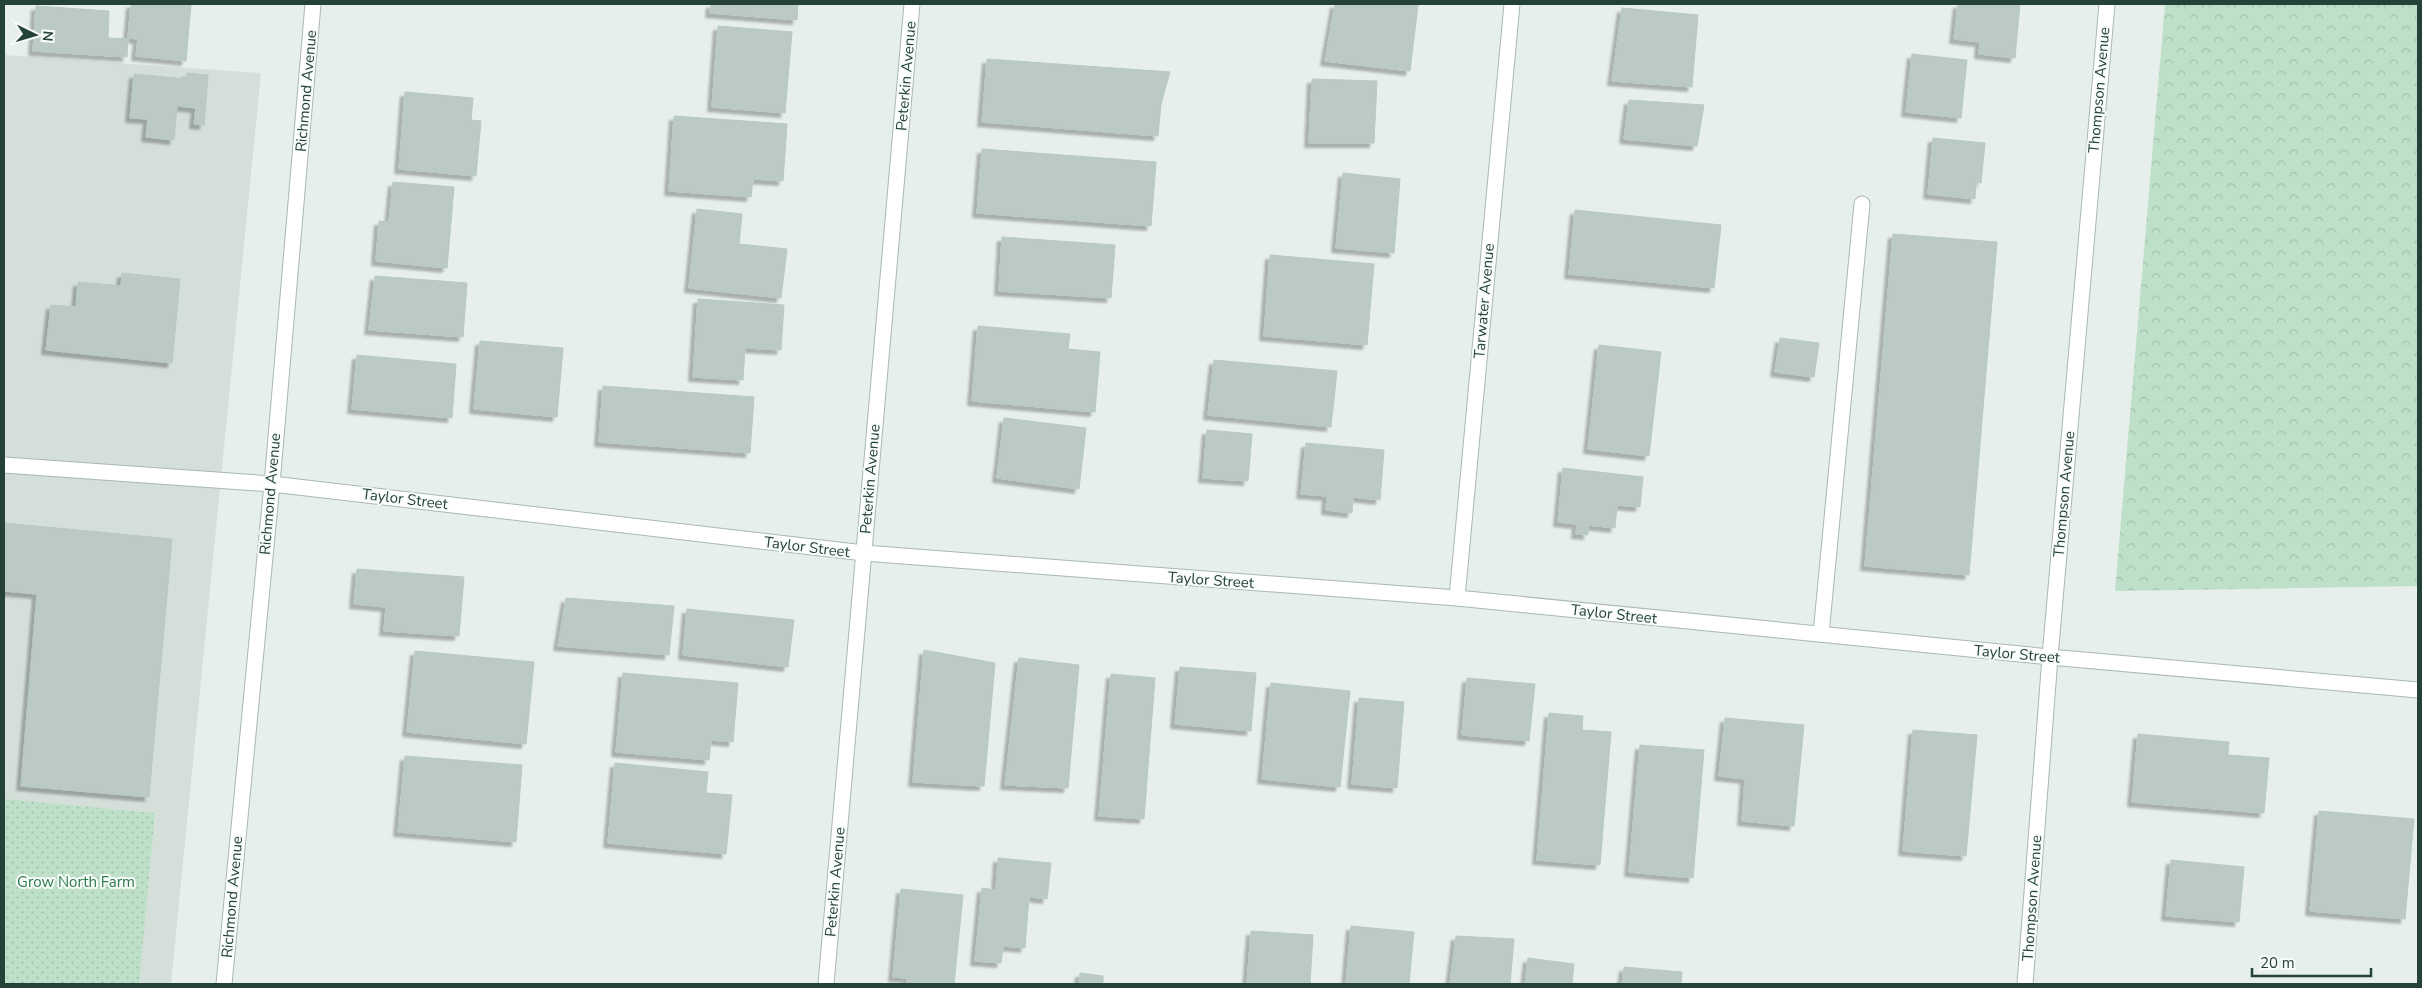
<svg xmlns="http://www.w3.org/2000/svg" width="2422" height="988" viewBox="0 0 2422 988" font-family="'Nunito Sans',sans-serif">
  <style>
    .built { fill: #d4dfda }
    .grass { fill: url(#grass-dots) }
    .forest { fill: url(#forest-crowns) }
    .building { fill: #bbcac4; stroke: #b8c9c2; filter: url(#shadow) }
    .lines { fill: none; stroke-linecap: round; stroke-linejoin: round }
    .service-casing { stroke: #a8b8b2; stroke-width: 17 }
    .minor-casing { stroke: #a8b8b2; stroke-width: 17 }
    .service { stroke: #fff; stroke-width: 15 }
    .minor { stroke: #fff; stroke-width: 15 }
    .labels { text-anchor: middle; stroke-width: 4; stroke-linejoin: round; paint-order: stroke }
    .street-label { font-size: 15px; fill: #24423a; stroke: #f7fbf9 }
    .park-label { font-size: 15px; fill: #2d7a4b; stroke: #f7fbf9 }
  </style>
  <defs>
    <pattern id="grass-dots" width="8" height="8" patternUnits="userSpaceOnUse" patternTransform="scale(1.25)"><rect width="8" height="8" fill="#bfe0c8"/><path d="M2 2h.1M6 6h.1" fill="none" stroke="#a4c1ad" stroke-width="1.8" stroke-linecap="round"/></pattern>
    <pattern id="forest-crowns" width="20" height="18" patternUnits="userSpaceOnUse" patternTransform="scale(1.25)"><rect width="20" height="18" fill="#bfe0c8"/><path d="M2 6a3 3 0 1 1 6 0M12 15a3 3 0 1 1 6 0" fill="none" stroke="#a4c1ad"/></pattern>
    <filter id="shadow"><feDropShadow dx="-4.5" dy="4.5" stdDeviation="1" flood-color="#0004"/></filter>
  </defs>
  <rect width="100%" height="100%" fill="#e6efeb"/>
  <polygon class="built" points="4,55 261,73 171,984 4,984"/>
  <polygon class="grass" points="4,799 155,813 139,984 4,984"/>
  <polygon class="forest" points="2165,4 2418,4 2418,586 2115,591"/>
  <g class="building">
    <polygon points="131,4 191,4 186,61 136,56 138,39 128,38"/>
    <polygon points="711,4 798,4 797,20 710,13"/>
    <polygon points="1335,4 1418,5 1410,71 1325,61"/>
    <polygon points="1958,4 2020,4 2015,58 1979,54 1980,42 1954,39"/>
    <polygon points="36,6 109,11 108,38 128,39 127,57 33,51"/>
    <polygon points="1622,8 1698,15 1692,87 1612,81"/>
    <polygon points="718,26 792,32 785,113 712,107"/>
    <polygon points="1912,54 1967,60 1961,118 1906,112"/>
    <polygon points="987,59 1170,72 1161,104 1158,136 982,122"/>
    <polygon points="187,73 208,75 204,125 194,124 196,108 177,106 174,140 146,137 148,119 130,118 134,74 186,79"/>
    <polygon points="1312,79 1377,81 1374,143 1309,143"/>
    <polygon points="405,92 473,98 471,120 481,121 476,176 399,169"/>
    <polygon points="1629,100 1704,105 1697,146 1624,139"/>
    <polygon points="674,116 787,124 783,181 753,179 751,197 669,191"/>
    <polygon points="1933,138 1985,143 1981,183 1976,182 1975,199 1928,194"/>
    <polygon points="982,149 1156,162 1151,226 977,213"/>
    <polygon points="1343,173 1400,179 1394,253 1336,248"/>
    <polygon points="393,182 454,187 447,268 376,261 379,221 389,222"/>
    <polygon points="697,209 742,214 739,244 787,249 781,298 689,288"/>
    <polygon points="1575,210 1721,225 1714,288 1569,274"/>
    <polygon points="1893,234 1997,242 1969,575 1865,566"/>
    <polygon points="1002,237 1115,245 1111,298 999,291"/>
    <polygon points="1270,255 1374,264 1367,345 1264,336"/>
    <polygon points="122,273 180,279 172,363 46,350 51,305 76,307 78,282 121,286"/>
    <polygon points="375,276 467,283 463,337 369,330"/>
    <polygon points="698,299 784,305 781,350 745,348 743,380 693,377"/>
    <polygon points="978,326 1070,334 1068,349 1100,352 1095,412 972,401"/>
    <polygon points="1780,338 1819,343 1814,377 1775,372"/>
    <polygon points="480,341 563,348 557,417 474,409"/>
    <polygon points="1599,345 1661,352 1649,456 1588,449"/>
    <polygon points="357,355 456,364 452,418 352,409"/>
    <polygon points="1214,360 1337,371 1331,427 1208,415"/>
    <polygon points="603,386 754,397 750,453 599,442"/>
    <polygon points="1004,418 1086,428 1079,489 997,478"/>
    <polygon points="1207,430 1252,434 1248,481 1203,478"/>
    <polygon points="1306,443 1384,450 1380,500 1353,497 1352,513 1326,510 1327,496 1301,494"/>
    <polygon points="1563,468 1643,477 1640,507 1617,505 1615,528 1588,525 1588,535 1576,534 1577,524 1558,522"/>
    <polygon points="4,523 172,539 149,797 21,786 37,594 4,591"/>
    <polygon points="357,569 464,577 459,636 384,631 386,607 354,604"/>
    <polygon points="566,598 674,606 669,655 558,646"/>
    <polygon points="687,609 794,620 788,667 683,655"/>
    <polygon points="924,650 995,663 984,786 913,782"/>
    <polygon points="415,651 534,662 526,744 407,732"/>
    <polygon points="1019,658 1079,665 1068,788 1005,785"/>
    <polygon points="1180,667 1256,673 1251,731 1175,724"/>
    <polygon points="623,673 738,683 733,742 711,740 709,760 616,752"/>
    <polygon points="1111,674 1155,678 1144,819 1099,816"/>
    <polygon points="1467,678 1535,684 1529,741 1462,735"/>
    <polygon points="1271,683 1350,691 1340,787 1262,779"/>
    <polygon points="1359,698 1404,702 1397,788 1352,784"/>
    <polygon points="1549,713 1583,716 1582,730 1611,732 1600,865 1537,860"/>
    <polygon points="1725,718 1804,725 1794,826 1742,821 1745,779 1719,776"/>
    <polygon points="1913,730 1977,735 1966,856 1903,851"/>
    <polygon points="2138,734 2229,742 2228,755 2269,758 2264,813 2132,802"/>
    <polygon points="1640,745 1704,750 1693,878 1629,872"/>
    <polygon points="405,756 522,765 516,842 398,832"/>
    <polygon points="615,763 708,772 706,793 732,795 726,854 608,843"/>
    <polygon points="2319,811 2414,819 2405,919 2310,911"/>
    <polygon points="998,858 1051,863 1047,899 1029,897 1025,948 1003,946 1001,963 975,961 982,888 996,890"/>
    <polygon points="2171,860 2244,867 2239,922 2166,916"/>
    <polygon points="901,889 963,895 954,984 907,984 907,978 893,977"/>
    <polygon points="1351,926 1414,932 1409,984 1346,984"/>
    <polygon points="1251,931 1313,935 1310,984 1247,984"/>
    <polygon points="1456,936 1514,939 1510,984 1450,984"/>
    <polygon points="1528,958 1574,964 1572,984 1525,984"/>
    <polygon points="1624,967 1682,972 1681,984 1622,984"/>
    <polygon points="1080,973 1103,976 1103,984 1079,984"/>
  </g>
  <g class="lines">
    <defs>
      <polyline id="service" points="1821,634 1862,204"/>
      <g id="minor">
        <polyline points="4,465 272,484 864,553 1457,598 2050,657 2418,690"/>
        <polyline points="1457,598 1512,4"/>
        <polyline points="224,984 272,484 313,4"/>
        <polyline points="826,984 912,4"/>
        <polyline points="2025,984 2050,657 2107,4"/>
      </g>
    </defs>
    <use href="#service" class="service-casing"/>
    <use href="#minor" class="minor-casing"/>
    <use href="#service" class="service"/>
    <use href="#minor" class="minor"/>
  </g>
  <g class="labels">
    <g class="street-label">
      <text transform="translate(906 76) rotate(-85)" y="5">Peterkin Avenue</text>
      <text transform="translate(2099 90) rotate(-85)" y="5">Thompson Avenue</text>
      <text transform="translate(306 91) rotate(-85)" y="5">Richmond Avenue</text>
      <text transform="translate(1484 301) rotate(-85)" y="5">Tarwater Avenue</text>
      <text transform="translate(870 479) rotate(-85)" y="5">Peterkin Avenue</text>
      <text transform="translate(270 494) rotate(-85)" y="5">Richmond Avenue</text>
      <text transform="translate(2064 494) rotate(-85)" y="5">Thompson Avenue</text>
      <text transform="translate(405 499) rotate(7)" y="5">Taylor Street</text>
      <text transform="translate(807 547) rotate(7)" y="5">Taylor Street</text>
      <text transform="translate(1211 580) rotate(4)" y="5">Taylor Street</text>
      <text transform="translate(1614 614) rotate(6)" y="5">Taylor Street</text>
      <text transform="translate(2017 654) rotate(5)" y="5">Taylor Street</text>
      <text transform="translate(835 882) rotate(-85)" y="5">Peterkin Avenue</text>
      <text transform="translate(232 897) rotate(-85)" y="5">Richmond Avenue</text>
      <text transform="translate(2032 898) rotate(-86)" y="5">Thompson Avenue</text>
    </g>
    <g class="park-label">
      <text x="76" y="887">Grow North Farm</text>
    </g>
  </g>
  <rect width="2422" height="988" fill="none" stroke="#24423a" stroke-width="10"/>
  <g transform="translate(35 35) rotate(95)" stroke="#f7fbf9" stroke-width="4" paint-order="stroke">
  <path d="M0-4L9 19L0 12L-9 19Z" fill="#24423a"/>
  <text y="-8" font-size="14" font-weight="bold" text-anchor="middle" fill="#24423a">N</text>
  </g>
  <path d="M2252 968v8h119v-8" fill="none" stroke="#24423a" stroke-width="2.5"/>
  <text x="2260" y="968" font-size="15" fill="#24423a" stroke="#f7fbf9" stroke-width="4" paint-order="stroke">20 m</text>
</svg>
